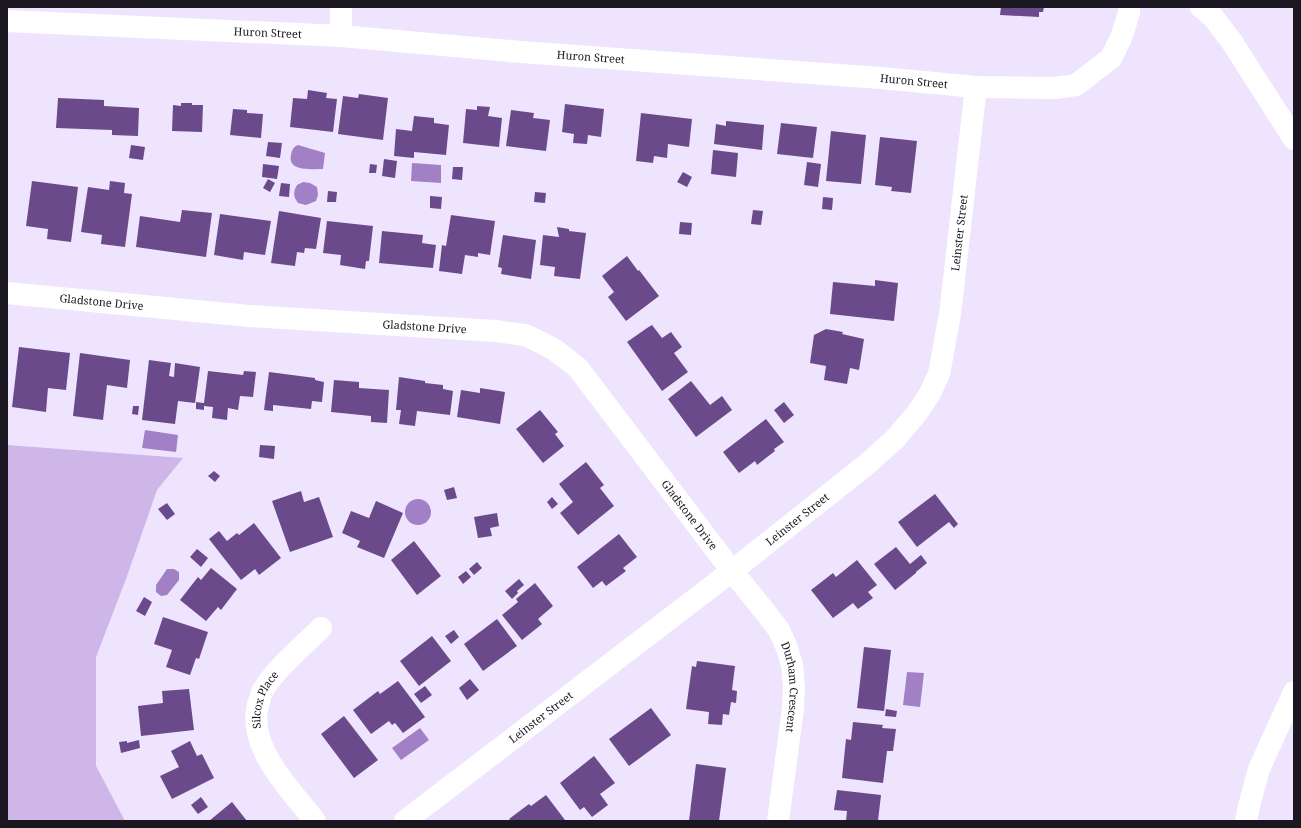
<svg xmlns="http://www.w3.org/2000/svg" width="1301" height="828" viewBox="0 0 1301 828" font-family="'Noto Serif',serif">
  <style>
    .green { fill: #ceb6e9 }
    .water { fill: #a180c5 }
    .building { fill: #6a4a8a }
    .lines { fill: none; stroke-linecap: round; stroke-linejoin: round }
    .minor { stroke: #fff; stroke-width: 22 }
    .labels { text-anchor: middle; stroke-width: 4; stroke-linejoin: round; paint-order: stroke }
    .street-label { font-size: 11px; fill: #1b1720; stroke: #efe4fe }
  </style>
  <rect width="100%" height="100%" fill="#efe4fe"/>
  <polygon class="green" points="7,445 183,458 157,490 126,579 96,657 96,766 125,821 7,821"/>
  <g class="water">
    <path d="M298 145 325 153 323 169C313 169 287 172 291 155 292 150 293 147 298 145Z"/>
    <polygon points="412,163 441,165 441,183 411,181"/>
    <path d="M303 182 310 183 317 187 318 195 316 201 306 205 298 203C293 196 293 192 297 185Z"/>
    <polygon points="145,430 178,435 176,452 142,448"/>
    <circle cx="418" cy="512" r="13"/>
    <polygon points="167,569 174,569 179,572 179,580 167,595 161,596 156,592 156,585"/>
    <polygon points="907,672 924,673 920,707 903,705"/>
    <polygon points="420,728 429,740 401,760 392,748"/>
  </g>
  <g class="building">
    <polygon points="1001,7 1044,7 1043,12 1039,12 1039,17 1000,15"/>
    <polygon points="308,90 327,93 326,98 337,99 333,132 290,127 293,98 307,99"/>
    <polygon points="359,94 388,98 383,140 338,134 343,96 358,98"/>
    <polygon points="58,98 104,100 104,106 139,108 138,136 112,135 112,130 56,128"/>
    <polygon points="181,103 192,103 192,105 203,105 202,132 172,131 173,105 181,106"/>
    <polygon points="565,104 604,109 601,137 588,135 587,144 573,143 574,134 562,132"/>
    <polygon points="477,106 490,107 488,116 502,118 499,147 463,143 466,109 477,110"/>
    <polygon points="233,109 247,110 247,113 263,114 261,138 230,135"/>
    <polygon points="511,110 534,113 533,118 550,120 546,151 506,146"/>
    <polygon points="641,113 692,119 689,147 668,144 667,158 654,156 653,163 636,161"/>
    <polygon points="414,116 434,118 434,123 449,125 446,155 414,152 414,158 394,156 396,129 412,131"/>
    <polygon points="726,121 764,125 762,150 714,144 716,124 726,126"/>
    <polygon points="781,123 817,127 813,158 777,154"/>
    <polygon points="831,131 866,135 861,184 826,181"/>
    <polygon points="880,137 917,141 911,193 891,191 892,187 875,185"/>
    <polygon points="268,142 282,143 280,158 266,156"/>
    <polygon points="131,145 145,147 143,160 129,158"/>
    <polygon points="713,150 738,153 736,177 711,174"/>
    <polygon points="384,159 397,161 395,178 382,176"/>
    <polygon points="807,162 821,164 818,187 804,185"/>
    <polygon points="263,164 279,166 277,179 262,177"/>
    <polygon points="370,164 377,165 376,173 369,173"/>
    <polygon points="453,167 463,167 462,180 452,179"/>
    <polygon points="683,172 692,177 687,187 677,182"/>
    <polygon points="268,179 275,183 270,192 263,188"/>
    <polygon points="32,181 78,187 71,242 47,239 48,229 26,226"/>
    <polygon points="110,181 125,183 124,193 132,194 125,247 101,244 102,235 81,232 88,187 109,190"/>
    <polygon points="281,183 290,184 289,197 279,196"/>
    <polygon points="328,191 337,192 336,202 327,202"/>
    <polygon points="535,192 546,193 545,203 534,202"/>
    <polygon points="430,196 442,197 441,209 430,208"/>
    <polygon points="823,197 833,198 832,210 822,209"/>
    <polygon points="182,210 212,213 206,257 136,247 140,216 180,222"/>
    <polygon points="753,210 763,211 761,225 751,224"/>
    <polygon points="279,211 321,218 316,249 305,248 304,253 297,252 295,266 271,263"/>
    <polygon points="220,214 271,221 265,255 244,252 243,260 214,255"/>
    <polygon points="451,215 495,221 490,255 478,253 478,257 465,255 462,274 439,271 442,245 446,246"/>
    <polygon points="327,221 373,226 369,261 366,261 365,269 340,265 341,255 323,253"/>
    <polygon points="680,222 692,223 691,235 679,234"/>
    <polygon points="557,227 569,229 569,231 586,233 580,279 554,276 555,267 540,265 543,235 559,237"/>
    <polygon points="382,231 423,235 422,243 436,245 433,268 379,263"/>
    <polygon points="503,235 536,240 531,279 501,274 502,268 498,267"/>
    <polygon points="627,256 638,271 639,270 659,296 626,321 608,297 614,292 602,276"/>
    <polygon points="875,280 898,283 894,321 830,314 833,282 875,286"/>
    <polygon points="652,325 662,338 671,332 682,347 674,353 688,372 662,391 627,342 647,328"/>
    <polygon points="826,329 843,332 842,334 864,339 859,370 850,368 847,384 824,380 826,366 810,363 814,335"/>
    <polygon points="19,347 70,353 66,390 48,388 46,412 12,407"/>
    <polygon points="80,353 130,360 127,388 107,385 103,420 73,416"/>
    <polygon points="149,360 171,363 169,376 174,377 175,363 200,367 195,403 178,401 175,424 142,420"/>
    <polygon points="208,371 243,375 244,371 256,372 253,397 240,396 238,410 228,408 227,420 212,418 213,407 204,406 204,410 196,409 196,402 204,403"/>
    <polygon points="269,372 315,378 315,380 324,382 322,402 312,401 311,409 273,405 273,411 264,410"/>
    <polygon points="399,377 425,381 425,383 443,385 443,389 453,391 450,415 417,411 415,426 399,424 401,410 396,410"/>
    <polygon points="334,380 359,382 359,388 389,390 387,423 371,422 371,416 331,412"/>
    <polygon points="691,381 710,405 722,396 732,410 696,437 668,399"/>
    <polygon points="480,388 505,392 500,424 457,417 461,390 480,393"/>
    <polygon points="784,402 794,415 784,423 774,410"/>
    <polygon points="133,406 139,406 138,415 132,414"/>
    <polygon points="540,410 558,432 555,434 564,446 543,463 516,429"/>
    <polygon points="766,419 784,442 774,449 775,451 757,465 755,461 739,473 723,452"/>
    <polygon points="260,445 275,446 274,459 259,457"/>
    <polygon points="586,462 604,485 600,488 614,506 578,535 560,513 573,502 559,484"/>
    <polygon points="214,471 220,476 215,482 208,476"/>
    <polygon points="454,487 457,498 447,500 444,490"/>
    <polygon points="301,491 304,502 319,497 333,537 290,552 272,501"/>
    <polygon points="935,494 958,524 954,528 949,522 917,547 898,522"/>
    <polygon points="552,497 558,504 552,509 547,502"/>
    <polygon points="376,501 403,513 384,558 357,547 360,541 342,533 351,511 369,518"/>
    <polygon points="167,503 175,514 167,520 158,509"/>
    <polygon points="497,513 499,526 490,528 492,536 478,538 474,517"/>
    <polygon points="254,523 281,558 259,575 255,569 241,580 209,539 219,531 227,541 237,533 239,535"/>
    <polygon points="619,534 637,557 623,568 626,571 606,586 602,581 593,588 577,567"/>
    <polygon points="414,541 441,576 417,595 391,560"/>
    <polygon points="896,547 910,564 921,555 927,563 916,572 916,573 895,590 874,564"/>
    <polygon points="197,549 208,558 201,567 190,557"/>
    <polygon points="857,560 877,585 868,592 873,598 858,609 853,603 833,618 811,590 833,573 836,577"/>
    <polygon points="477,562 482,568 474,575 469,569"/>
    <polygon points="211,568 237,589 221,610 218,607 206,621 180,600 198,577 201,580"/>
    <polygon points="466,571 471,577 463,584 458,577"/>
    <polygon points="519,579 524,585 517,591 518,593 512,599 505,591"/>
    <polygon points="535,583 553,606 538,619 542,624 522,640 502,615 518,602 516,599"/>
    <polygon points="144,597 152,602 145,616 136,611"/>
    <polygon points="163,617 208,632 199,659 196,658 190,675 166,667 172,650 154,644"/>
    <polygon points="497,619 517,646 483,671 464,644"/>
    <polygon points="454,630 459,637 451,644 445,636"/>
    <polygon points="432,636 451,661 419,686 400,661"/>
    <polygon points="864,647 891,650 884,711 857,708"/>
    <polygon points="697,661 735,666 732,690 737,691 736,703 731,702 729,715 723,714 722,725 708,724 709,712 686,709 692,666 696,667"/>
    <polygon points="470,679 479,690 467,700 459,688"/>
    <polygon points="398,681 425,717 403,733 395,723 392,725 389,721 371,734 353,710 378,691 380,694"/>
    <polygon points="425,686 432,695 421,703 414,694"/>
    <polygon points="189,689 194,730 141,736 138,706 163,703 162,691"/>
    <polygon points="651,708 671,735 629,766 609,739"/>
    <polygon points="886,709 897,711 896,717 885,716"/>
    <polygon points="344,716 378,760 354,778 321,734"/>
    <polygon points="853,722 883,725 882,728 896,729 893,751 887,751 883,783 842,778 846,739 851,740"/>
    <polygon points="139,740 140,748 121,753 119,742 127,741 127,743"/>
    <polygon points="190,741 197,756 202,754 214,778 172,799 160,776 179,767 171,751"/>
    <polygon points="594,756 615,783 600,794 608,805 592,817 584,807 580,810 560,783"/>
    <polygon points="696,764 726,768 719,821 689,821"/>
    <polygon points="837,790 881,795 878,821 846,821 847,811 834,810"/>
    <polygon points="546,795 565,820 563,821 511,821 509,819 529,804 531,806"/>
    <polygon points="201,797 208,807 198,814 191,805"/>
    <polygon points="232,802 247,821 209,821"/>
  </g>
  <g class="lines">
    <g class="minor">
      <polyline points="341,7 341,36"/>
      <polyline points="1201,7 1213,17 1232,42 1294,139"/>
      <path id="s1" d="M7 21 341 36 521 52 881 78 976 87 1055 88 1076 85 1111 58 1121 38 1129 13V7"/>
      <path id="s2" d="M7 293 249 316 495 331 525 335 536 340 555 350 578 368 732 571 766 613 779 630 787 648 792 665 794 688 793 708 778 821"/>
      <path id="s3" d="M315 821C291 790 247 748 258 705 260 700 260 695 263 690 278 666 301 648 321 628"/>
      <path id="s4" d="M405 821 732 571 866 465 895 439 917 413 929 395 939 374 950 314 976 87"/>
      <polyline points="1246,821 1249,806 1259,769 1294,692"/>
    </g>
  </g>
  <g class="labels">
    <g class="street-label">
      <text dy="4" stroke="none"><textPath href="#s1" startOffset="261">Huron Street</textPath></text>
      <text dy="4" stroke="none"><textPath href="#s1" startOffset="585">Huron Street</textPath></text>
      <text dy="4" stroke="none"><textPath href="#s1" startOffset="909">Huron Street</textPath></text>
      <text dy="4" stroke="none"><textPath href="#s4" startOffset="843">Leinster Street</textPath></text>
      <text dy="4" stroke="none"><textPath href="#s2" startOffset="95">Gladstone Drive</textPath></text>
      <text dy="4" stroke="none"><textPath href="#s2" startOffset="419">Gladstone Drive</textPath></text>
      <text dy="4" stroke="none"><textPath href="#s2" startOffset="767">Gladstone Drive</textPath></text>
      <text dy="4" stroke="none"><textPath href="#s4" startOffset="495">Leinster Street</textPath></text>
      <text dy="4" stroke="none"><textPath href="#s2" startOffset="972">Durham Crescent</textPath></text>
      <text dy="4" stroke="none"><textPath href="#s3" startOffset="141">Silcox Place</textPath></text>
      <text dy="4" stroke="none"><textPath href="#s4" startOffset="171">Leinster Street</textPath></text>
    </g>
  </g>
  <rect width="1301" height="828" fill="none" stroke="#1b1720" stroke-width="16"/>
</svg>
